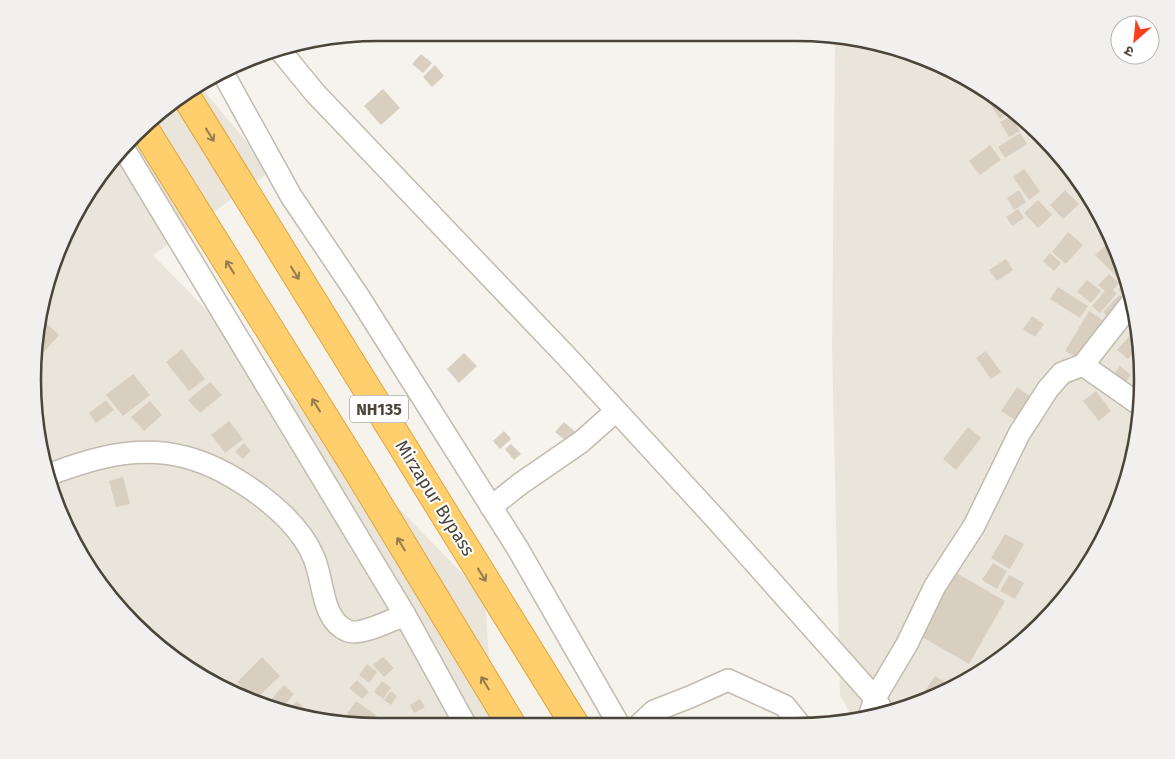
<svg xmlns="http://www.w3.org/2000/svg" width="1175" height="759" viewBox="0 0 1175 759" font-family="'Fira Sans','Noto Sans Devanagari',sans-serif">
  <style>
    .residential { fill: #eae5da }
    .building { fill: #d8cfc1 }
    .lines { fill: none; stroke-linecap: round; stroke-linejoin: round }
    .street-casing { stroke: #c2bbae; stroke-width: 24 }
    .highway-casing { stroke: #e0a43c; stroke-width: 30 }
    .street { stroke: #fff; stroke-width: 21 }
    .highway { stroke: #ffcf6e; stroke-width: 28 }
    .oneway { stroke: #937c4e }
    .labels { text-anchor: middle; stroke-width: 4; stroke-linejoin: round; paint-order: stroke }
    .shield { fill: #fff; stroke: #817c74; stroke-width: 1 }
    .shield-label { font-size: 16px; font-weight: bold; fill: #4b4439 }
    .street-label { font-size: 18px; fill: #4b4439; stroke: #fff }
    .rim { fill: none; stroke: #4b4439; stroke-width: 2.5 }
  </style>
  <rect width="100%" height="100%" fill="#f6f3ec"/>
  <g class="residential">
    <polygon points="843,36 929,59 1024,118 1071,168 1107,226 1131,289 1142,357 1140,425 1124,491 1096,553 1057,608 1007,655 949,691 886,715 854,720 840,696 832,347 835,45"/>
    <polygon points="199,85 271,171 153,255 485,597 493,724 334,724 246,700 151,641 91,572 44,469 33,357 51,268 104,168 186,91"/>
  </g>
  <g class="building">
    <polygon points="421,54 432,63 423,73 412,64"/>
    <polygon points="435,65 444,76 432,87 423,77"/>
    <polygon points="383,89 400,108 381,125 364,106"/>
    <polygon points="982,92 990,97 992,99 988,101"/>
    <polygon points="995,101 1008,109 1010,112 1000,119 990,104"/>
    <polygon points="1011,116 1020,131 1009,137 1000,122"/>
    <polygon points="1020,133 1027,144 1005,158 998,147"/>
    <polygon points="990,145 1001,160 980,175 969,161"/>
    <polygon points="1024,169 1040,191 1029,200 1013,177"/>
    <polygon points="1019,190 1026,202 1014,210 1007,198"/>
    <polygon points="1065,190 1079,204 1063,219 1050,205"/>
    <polygon points="1038,200 1052,215 1038,228 1024,213"/>
    <polygon points="1018,209 1024,218 1012,226 1006,217"/>
    <polygon points="1068,232 1083,245 1066,264 1052,252"/>
    <polygon points="1107,244 1117,254 1126,277 1121,281 1095,255"/>
    <polygon points="1050,253 1061,263 1054,271 1043,261"/>
    <polygon points="1006,259 1013,270 997,281 989,270"/>
    <polygon points="1109,274 1119,283 1113,290 1117,293 1100,313 1092,306 1105,291 1098,285"/>
    <polygon points="1087,280 1101,291 1091,303 1077,292"/>
    <polygon points="1127,281 1132,296 1128,300 1118,289"/>
    <polygon points="1058,287 1088,306 1080,318 1050,299"/>
    <polygon points="1119,295 1127,302 1110,319 1103,312"/>
    <polygon points="1089,311 1104,321 1081,360 1065,351"/>
    <polygon points="1130,313 1135,317 1136,324 1132,329 1124,322"/>
    <polygon points="1032,316 1044,324 1035,337 1023,329"/>
    <polygon points="41,318 59,335 44,352 36,345"/>
    <polygon points="1137,327 1138,337 1132,331"/>
    <polygon points="1132,333 1139,339 1140,346 1128,359 1117,350"/>
    <polygon points="182,349 205,379 189,391 166,362"/>
    <polygon points="34,351 41,356 34,364 33,357"/>
    <polygon points="986,351 1001,372 991,379 976,358"/>
    <polygon points="464,353 477,366 459,383 447,369"/>
    <polygon points="1120,366 1131,375 1122,386 1111,378"/>
    <polygon points="133,374 150,395 123,416 106,395"/>
    <polygon points="210,382 222,395 200,413 188,400"/>
    <polygon points="1017,387 1035,400 1020,423 1001,411"/>
    <polygon points="1096,391 1111,411 1099,421 1083,401"/>
    <polygon points="106,400 114,410 96,423 89,413"/>
    <polygon points="150,401 162,415 144,431 131,417"/>
    <polygon points="229,421 243,439 225,453 211,435"/>
    <polygon points="564,422 579,435 571,445 555,432"/>
    <polygon points="968,427 981,438 956,470 943,459"/>
    <polygon points="504,431 511,439 500,449 493,441"/>
    <polygon points="244,443 251,451 243,459 235,452"/>
    <polygon points="511,444 521,454 514,460 505,449"/>
    <polygon points="123,477 130,504 116,507 109,481"/>
    <polygon points="1005,534 1024,544 1010,569 991,558"/>
    <polygon points="993,563 1007,571 997,589 982,580"/>
    <polygon points="953,571 1005,601 969,664 917,634"/>
    <polygon points="1009,575 1024,583 1015,599 1000,591"/>
    <polygon points="262,657 280,676 255,700 237,682"/>
    <polygon points="383,657 394,668 384,677 373,665"/>
    <polygon points="367,664 377,672 369,683 359,675"/>
    <polygon points="935,676 954,688 929,698 923,694"/>
    <polygon points="357,680 369,692 362,699 349,688"/>
    <polygon points="382,681 391,688 383,699 374,692"/>
    <polygon points="284,685 294,694 281,709 266,705"/>
    <polygon points="391,691 397,696 391,705 384,700"/>
    <polygon points="920,696 925,700 916,703"/>
    <polygon points="420,699 425,707 414,713 410,705"/>
    <polygon points="297,701 314,718 287,711"/>
    <polygon points="356,701 376,715 370,724 340,724"/>
  </g>
  <g class="lines">
    <defs>
      <g id="street">
        <polyline points="279,49 315,93 568,358 713,516 875,698 885,715"/>
        <polyline points="223,73 291,196 359,297 518,549 619,725"/>
        <polyline points="124,149 405,615 465,724"/>
        <polyline points="1083,365 1140,405"/>
        <path d="M47 475C65 469 83 462 101 458 164 443 210 458 261 496 282 512 304 533 314 558 324 581 321 620 348 631 361 636 391 620 405 615"/>
        <polyline points="491,507 520,484 581,442 616,411"/>
        <polyline points="869,717 875,698 907,644 935,586 974,526 1019,434 1048,389 1062,373 1083,365 1133,301"/>
        <polyline points="639,725 654,711 690,697 728,680 785,706 801,726"/>
      </g>
      <g id="highway">
        <polyline points="184,93 575,725"/>
        <polyline points="145,130 358,471 511,724"/>
      </g>
    </defs>
    <use href="#street" class="street-casing"/>
    <use href="#highway" class="highway-casing"/>
    <use href="#street" class="street"/>
    <use href="#highway" class="highway"/>
  </g>
  <defs><path id="oneway-shaft" d="M-6 0H5M1.5-3L5.5 0L1.5 3" fill="none" stroke-width="1.6" stroke-linecap="round" stroke-linejoin="round" transform="scale(1.25)"/></defs>
  <g class="oneway">
    <use href="#oneway-shaft" transform="translate(210 135) rotate(58)"/>
    <use href="#oneway-shaft" transform="translate(230 267) rotate(-122)"/>
    <use href="#oneway-shaft" transform="translate(295 273) rotate(58)"/>
    <use href="#oneway-shaft" transform="translate(316 405) rotate(-122)"/>
    <use href="#oneway-shaft" transform="translate(401 544) rotate(-121)"/>
    <use href="#oneway-shaft" transform="translate(482 575) rotate(58)"/>
    <use href="#oneway-shaft" transform="translate(485 683) rotate(-121)"/>
  </g>
  <g class="labels">
    <rect class="shield" x="350" y="395.5" width="58" height="27" rx="4"/>
    <g class="shield-label">
      <text x="379" y="415">NH135</text>
    </g>
    <g class="street-label">
      <text transform="translate(435 498) rotate(58)" y="6">Mirzapur Bypass</text>
    </g>
  </g>
  <path d="M0 0H1175V759H0ZM379 41H796A338 338 0 0 1 1134 379V380A338 338 0 0 1 796 718H379A338 338 0 0 1 41 380V379A338 338 0 0 1 379 41Z" fill="#f1f0ef" fill-rule="evenodd"/>
  <path class="rim" d="M379 41H796A338 338 0 0 1 1134 379V380A338 338 0 0 1 796 718H379A338 338 0 0 1 41 380V379A338 338 0 0 1 379 41Z"/>
  <g transform="translate(1135 40) rotate(207)"><circle r="24" fill="#ffffff" stroke="#b7b4b0"/>
  <path d="M0-4L9 19L0 12L-9 19Z" fill="#fc3f1d"/>
  <text y="-8" font-size="14" font-weight="bold" text-anchor="middle" fill="#4b4439">उ</text>
  </g>
</svg>
